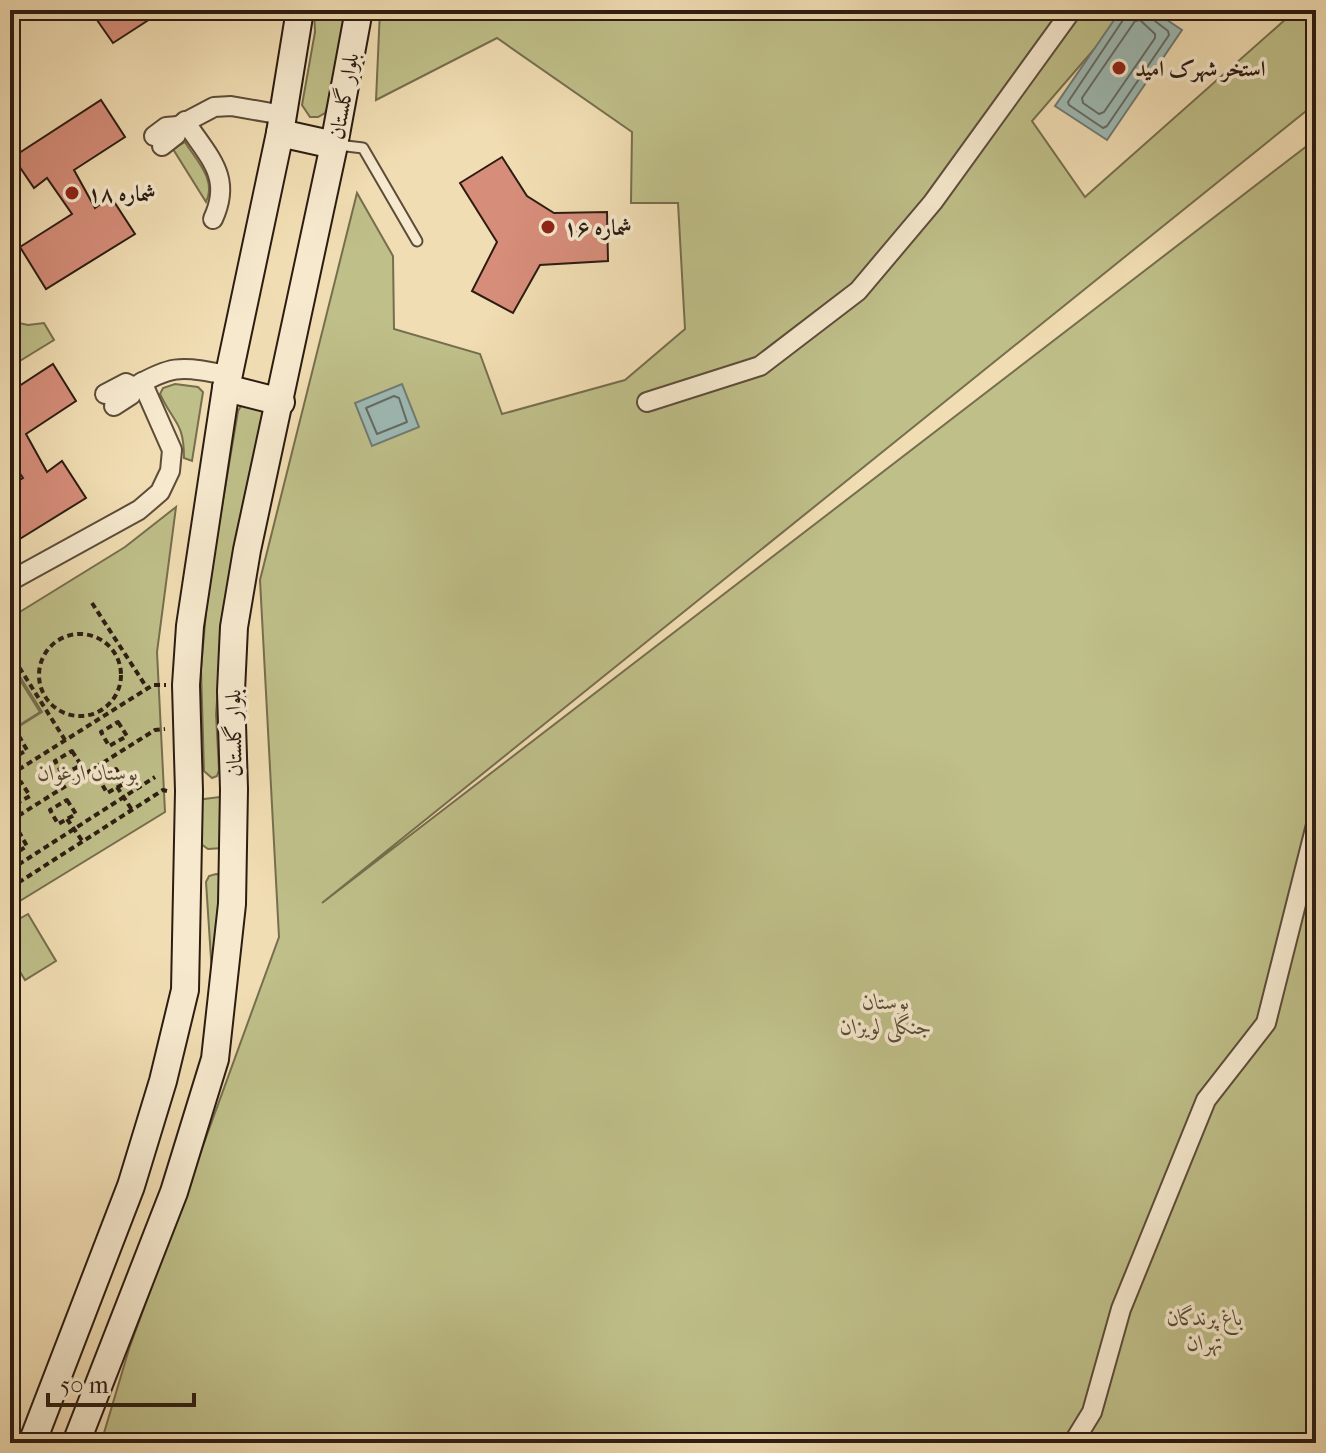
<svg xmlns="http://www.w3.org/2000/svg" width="1326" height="1453" viewBox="0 0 1326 1453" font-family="'IM FELL French Canon',Amiri,serif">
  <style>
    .green { fill: #bfbf89; stroke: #766e4e; stroke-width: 2 }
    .water { fill: #9dbab5; stroke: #707b74; stroke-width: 2 }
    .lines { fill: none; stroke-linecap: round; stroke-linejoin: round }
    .shore { stroke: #646b64; stroke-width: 2 }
    .building { fill: #d68d7a; stroke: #2c1c12; stroke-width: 2 }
    .service-casing { stroke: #5d4c3a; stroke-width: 13 }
    .minor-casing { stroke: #5d4c3a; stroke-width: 22 }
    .secondary-casing { stroke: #2c1c12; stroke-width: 30 }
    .path { stroke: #2c1c12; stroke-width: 4; stroke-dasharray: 6 4; stroke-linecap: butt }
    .service { stroke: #f6e9ce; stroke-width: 9 }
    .minor { stroke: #f6e9ce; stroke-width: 18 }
    .secondary { stroke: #f6e9ce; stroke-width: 26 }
    .poi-dot { fill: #8f2418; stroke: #f6e9ce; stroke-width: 3 }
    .labels { text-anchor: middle; stroke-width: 7; stroke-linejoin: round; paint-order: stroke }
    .poi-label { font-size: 22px; font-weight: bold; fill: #2c1c12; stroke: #f6e9ce; text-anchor: start }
    .street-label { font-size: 22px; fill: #2c1c12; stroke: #f6e9ce }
    .park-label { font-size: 22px; font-style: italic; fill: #584d36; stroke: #f6e9ce }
  </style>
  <rect width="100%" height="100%" fill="#f1ddb3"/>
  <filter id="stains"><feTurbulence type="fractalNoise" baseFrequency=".0025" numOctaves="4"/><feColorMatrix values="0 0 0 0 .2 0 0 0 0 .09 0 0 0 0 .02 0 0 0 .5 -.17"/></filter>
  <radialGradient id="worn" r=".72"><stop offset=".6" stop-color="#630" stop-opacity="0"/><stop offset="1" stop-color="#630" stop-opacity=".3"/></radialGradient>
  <g class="green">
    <polygon points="314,10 346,10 329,103 325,113 318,117 310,117 302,105 315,32"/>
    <polygon points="380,10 1128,10 1032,121 1085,197 1296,10 1316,10 1316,103 322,903 1316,139 1316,1443 101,1443 129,1349 279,937 260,580 357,193 393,256 394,329 480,354 502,414 625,380 685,329 678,203 631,203 632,132 497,38 376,100"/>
    <path d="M185 142C196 160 217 180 206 202L173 149Z"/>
    <polygon points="10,321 28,325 44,323 54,340 10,367"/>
    <path d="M175 384 198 387 203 392 192 461 184 458C184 422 174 424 160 394L163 388Z"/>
    <polygon points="244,401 266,412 224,613 216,714 219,770 217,776 212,778 204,771 201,669 208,589 238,411"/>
    <polygon points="176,507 157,652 165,812 10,907 10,732 42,712 10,661 10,618 125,547"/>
    <polygon points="10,664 40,712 10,731"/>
    <polygon points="220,797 227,799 223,848 208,849 201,844 198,803 204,799"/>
    <polygon points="216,874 224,875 212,974 206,882 209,876"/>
    <polygon points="28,914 56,961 25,980 10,955 10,924"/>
  </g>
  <g class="water">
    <polygon points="1121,10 1152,10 1182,30 1107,140 1055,106"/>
    <polygon points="402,384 419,427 372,446 355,403"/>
  </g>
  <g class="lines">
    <g class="shore">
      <polyline points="1127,10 1125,17 1068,102 1069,105 1103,128 1107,126 1169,35 1168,31 1151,18 1149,10"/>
      <polygon points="1140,20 1155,34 1155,38 1104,112 1099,114 1083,103 1082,98 1135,21"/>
      <polygon points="394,396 399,398 407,422 377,434 366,408"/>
    </g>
  </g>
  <g class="building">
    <polygon points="90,10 164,10 113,43"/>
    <polygon points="101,100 125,137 74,170 95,208 111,197 135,234 46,289 20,247 72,214 47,178 34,188 13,157"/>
    <polygon points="502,157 527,196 554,213 607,212 608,261 540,265 513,313 472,291 497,242 460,183"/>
    <polygon points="53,364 76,401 26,434 47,472 62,461 86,498 10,545 10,486 23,478 10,459 10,392"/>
  </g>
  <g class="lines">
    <defs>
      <polyline id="service" points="338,145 363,148 417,241"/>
      <g id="minor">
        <path d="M185 121C208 157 233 176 213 219"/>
        <polyline points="154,136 166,127 178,126 214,107 231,106 283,115"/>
        <polyline points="162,146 176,135 178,126"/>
        <polyline points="105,394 126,383 134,387"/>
        <polyline points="647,402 760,366 858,291 933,202 1072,10"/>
        <path d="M114 406 131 395 134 387C177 362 183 368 229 375"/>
        <polyline points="10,581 139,510 160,492 170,471 172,450 142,382"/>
        <polyline points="1073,1443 1092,1412 1121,1309 1206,1100 1266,1023 1316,825"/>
      </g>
      <g id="secondary">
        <polyline points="280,133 334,145"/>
        <polyline points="226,388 281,402"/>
        <polyline points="32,1443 131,1186 163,1081 185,990 189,791 186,685 190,626 226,388 280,133 300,10"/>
        <polyline points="76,1443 174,1192 215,1059 232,904 234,789 231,691 234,627 247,550 334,145 359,10"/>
      </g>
    </defs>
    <use href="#service" class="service-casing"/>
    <use href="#minor" class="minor-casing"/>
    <use href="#secondary" class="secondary-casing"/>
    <g class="path">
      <polyline points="92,603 147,688"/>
      <circle cx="80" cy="675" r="41"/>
      <polyline points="14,659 65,740"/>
      <polygon points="118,722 127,736 109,746 101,732"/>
      <polyline points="10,741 19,736 27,750 10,760"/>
      <polygon points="72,751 81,765 63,775 55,761"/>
      <polygon points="116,769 125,783 107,793 99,779"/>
      <polyline points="10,775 153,685 166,685"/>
      <polyline points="117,787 132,810"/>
      <polyline points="10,789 21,782 30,796 12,806 10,803"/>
      <polygon points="67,800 76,814 58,824 50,810"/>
      <polyline points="67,819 83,842"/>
      <polyline points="10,821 155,730 165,729"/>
      <polyline points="10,838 19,832 27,846 10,857"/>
      <polyline points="10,870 155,777"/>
      <polyline points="10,888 163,790 167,791"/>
    </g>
    <use href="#service" class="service"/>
    <use href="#minor" class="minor"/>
    <use href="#secondary" class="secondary"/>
  </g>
  <g class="poi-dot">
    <circle cx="1119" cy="68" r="8"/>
    <circle cx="72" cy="193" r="8"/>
    <circle cx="548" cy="227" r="8"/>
  </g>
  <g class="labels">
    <g class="poi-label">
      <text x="1135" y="76">استخر شهرک امید</text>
      <text x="88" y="201">شماره ۱۸</text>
      <text x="564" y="235">شماره ۱۶</text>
    </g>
    <g class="street-label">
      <text transform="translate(343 96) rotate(-80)" y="8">بلوار گلستان</text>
      <text transform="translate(233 733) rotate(-91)" y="8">بلوار گلستان</text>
    </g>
    <g class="park-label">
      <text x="88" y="780">بوستان ارغوان</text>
      <text x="886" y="1009">بوستان<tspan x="886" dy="25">جنگلی لویزان</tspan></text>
      <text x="1205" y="1325">باغ پرندگان<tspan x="1205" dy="25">تهران</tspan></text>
    </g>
  </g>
  <rect width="1326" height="1453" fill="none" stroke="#f1ddb3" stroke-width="40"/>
  <rect x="12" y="12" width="1302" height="1429" fill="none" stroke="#2c1c12" stroke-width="4"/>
  <rect x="20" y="20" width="1286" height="1413" fill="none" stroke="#2c1c12" stroke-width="2"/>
  <path d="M48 1393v12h146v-12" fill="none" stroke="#2c1c12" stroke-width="4"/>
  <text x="60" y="1393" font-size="24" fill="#2c1c12" stroke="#f6e9ce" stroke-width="6" paint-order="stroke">50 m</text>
  <rect width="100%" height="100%" filter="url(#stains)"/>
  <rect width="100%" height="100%" fill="url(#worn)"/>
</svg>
